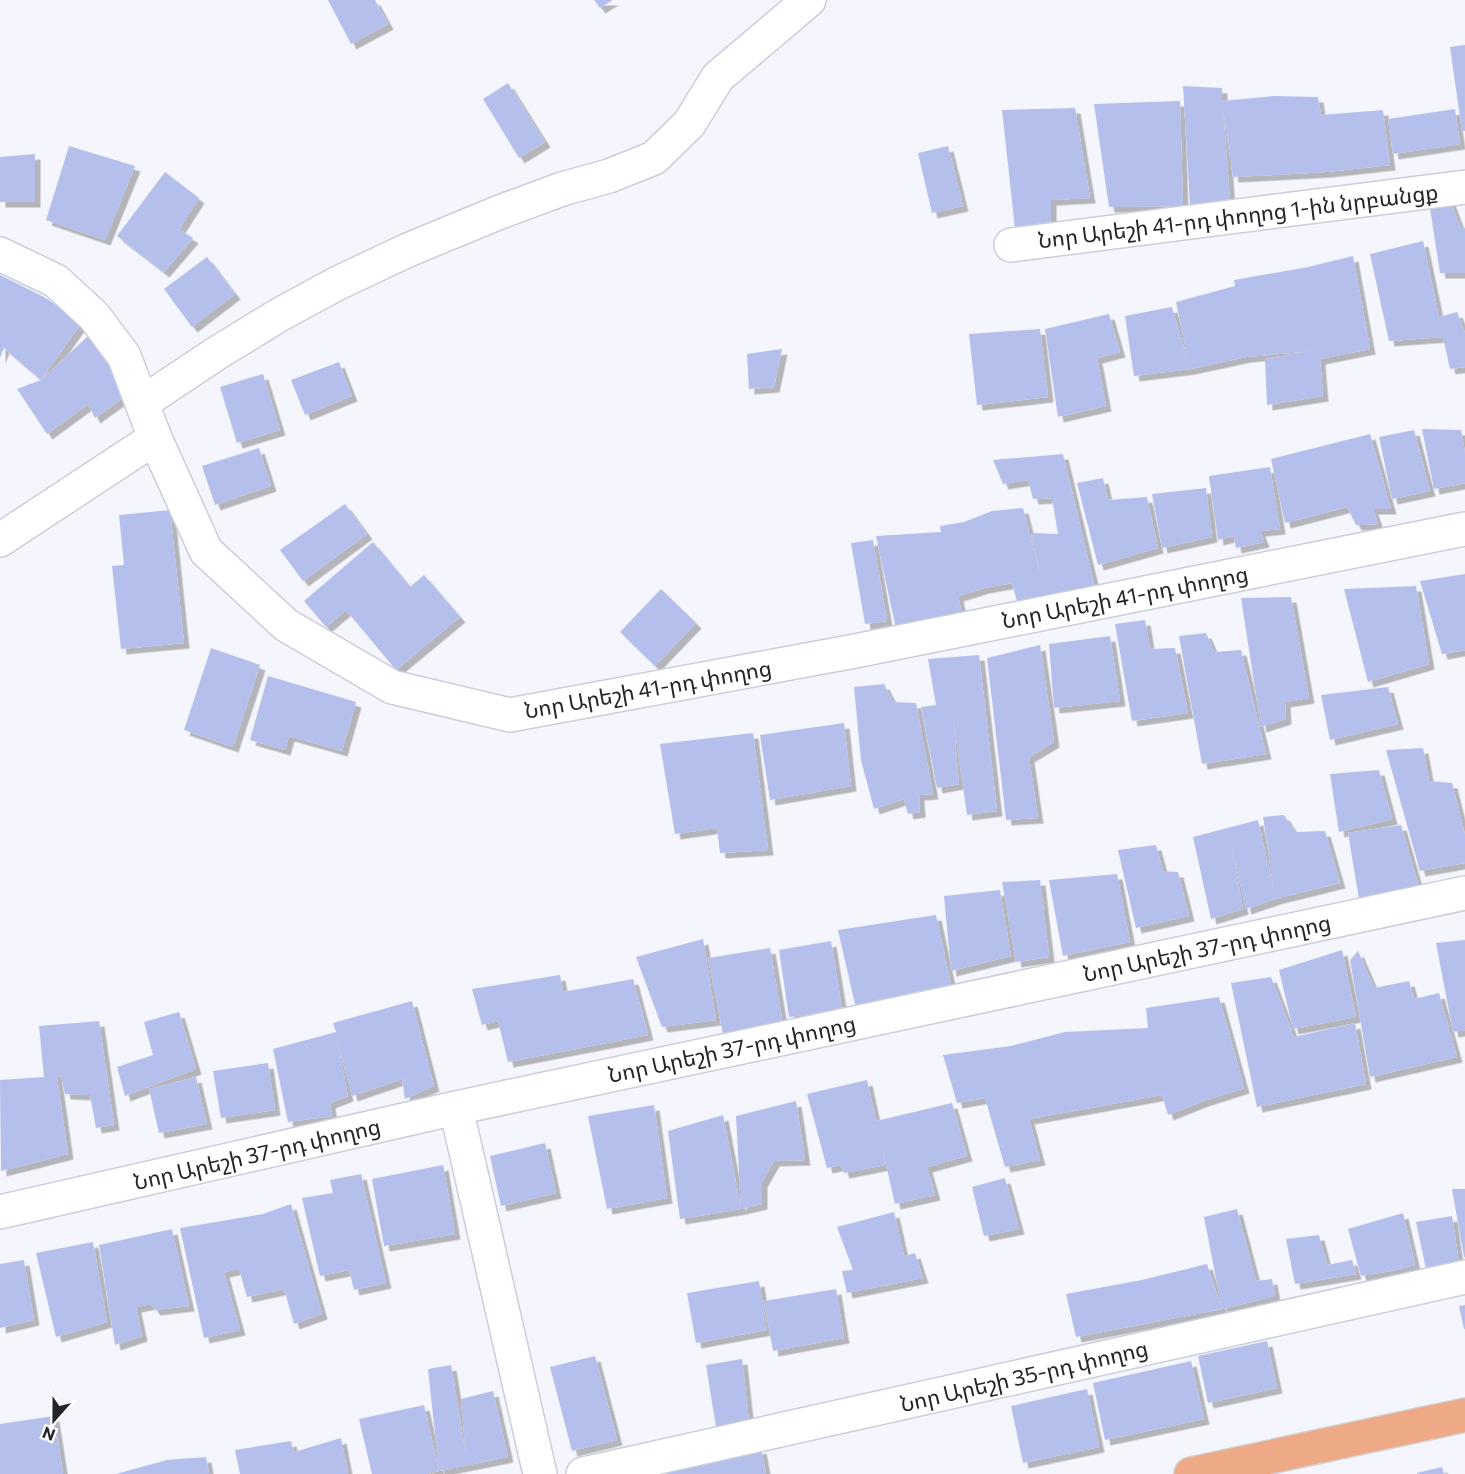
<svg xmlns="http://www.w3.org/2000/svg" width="1465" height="1474" viewBox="0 0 1465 1474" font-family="Commissioner,'Noto Sans Armenian',sans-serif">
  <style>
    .building { fill: #b5bfec; filter: url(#shadow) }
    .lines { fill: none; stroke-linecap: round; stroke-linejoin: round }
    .minor-casing { stroke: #cbceda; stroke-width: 36 }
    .major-casing { stroke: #d3d3d4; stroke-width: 36 }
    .minor { stroke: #fff; stroke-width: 33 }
    .major { stroke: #eea986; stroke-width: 33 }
    .labels { text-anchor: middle; stroke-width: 4.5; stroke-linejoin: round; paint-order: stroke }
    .street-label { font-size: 22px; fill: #242529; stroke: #fff }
  </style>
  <defs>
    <filter id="shadow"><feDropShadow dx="5.5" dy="5.5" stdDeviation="0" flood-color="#0004"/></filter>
  </defs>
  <rect width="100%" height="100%" fill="#f5f6fd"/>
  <g class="building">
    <polygon points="328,0 375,0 388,24 351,44"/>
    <polygon points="594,0 613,0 600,8"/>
    <polygon points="1465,45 1465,131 1462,131 1450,47"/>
    <polygon points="508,83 545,142 519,158 483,99"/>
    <polygon points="1183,86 1222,88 1222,101 1274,96 1318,97 1321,115 1383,110 1390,165 1326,172 1233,177 1223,109 1230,201 1190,205"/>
    <polygon points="1180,101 1183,206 1109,207 1094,104"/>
    <polygon points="1075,108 1090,198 1051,200 1051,224 1015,229 1002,110"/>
    <polygon points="1455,109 1460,144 1393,154 1388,119"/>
    <polygon points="69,146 135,166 105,240 46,220"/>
    <polygon points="948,146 963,206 932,213 918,153"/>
    <polygon points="35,154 35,202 0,202 0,157"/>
    <polygon points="165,172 199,198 179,229 193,238 164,272 117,236"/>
    <polygon points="1450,200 1461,229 1465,228 1465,273 1440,273 1429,202"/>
    <polygon points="1423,241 1439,317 1457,312 1465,333 1465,367 1450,369 1443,337 1389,341 1370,254"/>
    <polygon points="1353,256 1370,349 1320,359 1323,396 1267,405 1265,359 1312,351 1246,357 1190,369 1134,376 1125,316 1172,307 1189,364 1176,302 1235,286 1234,280 1308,267"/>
    <polygon points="207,257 235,294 192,327 164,289"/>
    <polygon points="0,275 44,297 82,322 41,380 88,336 128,394 95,418 88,404 47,434 17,389 41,380 4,348 0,358"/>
    <polygon points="1109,314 1120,352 1097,358 1106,406 1058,417 1045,329"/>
    <polygon points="1040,329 1048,397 977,405 969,334"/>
    <polygon points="782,349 774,387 749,389 747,354"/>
    <polygon points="339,362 352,396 305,415 291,380"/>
    <polygon points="263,374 280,430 237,443 220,387"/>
    <polygon points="1422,429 1461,430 1465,453 1465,483 1434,489"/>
    <polygon points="1414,430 1430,491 1392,499 1379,437"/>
    <polygon points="1370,434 1391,509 1373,509 1378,524 1356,525 1347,507 1285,523 1271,459"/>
    <polygon points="259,448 271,486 215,505 202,466"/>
    <polygon points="1063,454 1096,592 1019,609 1012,583 984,588 958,596 956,586 963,619 898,638 876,536 941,532 940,526 964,522 992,511 1023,508 1042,581 1031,533 1058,534 1052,498 1033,499 1028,480 1003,484 993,460"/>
    <polygon points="1270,467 1280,529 1260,531 1264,542 1236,548 1234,536 1218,540 1209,476"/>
    <polygon points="1103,478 1108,500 1147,497 1158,548 1098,565 1077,483"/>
    <polygon points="1206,488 1212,537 1162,548 1152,494"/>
    <polygon points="345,504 367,534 303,581 280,550"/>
    <polygon points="170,510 184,643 121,649 112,566 124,565 119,515"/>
    <polygon points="873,540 887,621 865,624 851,543"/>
    <polygon points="373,542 410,587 424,575 460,617 396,670 346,610 326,627 304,601"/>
    <polygon points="1465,574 1465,650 1442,654 1420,581"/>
    <polygon points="1416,586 1429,664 1368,682 1344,589"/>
    <polygon points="661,589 696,623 655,666 620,632"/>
    <polygon points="1291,597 1309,698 1285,702 1286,719 1261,727 1241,598"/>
    <polygon points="1145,620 1150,649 1175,648 1188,713 1132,721 1115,624"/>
    <polygon points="1206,633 1214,652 1241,650 1266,754 1202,764 1179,636"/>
    <polygon points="1110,636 1120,701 1054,708 1049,644"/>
    <polygon points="1040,645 1054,742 1029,757 1038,818 1006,820 987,658"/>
    <polygon points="211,648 260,665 233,747 184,730"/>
    <polygon points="979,655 997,811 967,815 953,716 959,784 937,788 921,707 936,705 928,659"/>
    <polygon points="268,676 356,702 342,751 289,736 285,750 250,740"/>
    <polygon points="884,684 893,702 916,703 933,794 919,795 920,812 908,814 904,799 874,809 861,760 854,687"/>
    <polygon points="1388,687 1398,724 1330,740 1321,695"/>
    <polygon points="844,723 851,786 770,800 760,735"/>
    <polygon points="753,733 768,850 720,853 717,828 675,834 660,744"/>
    <polygon points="1423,748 1429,781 1452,783 1465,835 1465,863 1420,871 1386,750"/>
    <polygon points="1379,770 1392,819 1339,832 1330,774"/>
    <polygon points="1284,815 1295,832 1325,831 1340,883 1275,899 1246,909 1231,843 1243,909 1211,919 1193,837 1258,820 1274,891 1263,817"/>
    <polygon points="1401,825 1420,891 1359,899 1348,833"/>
    <polygon points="1156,845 1163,871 1178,872 1189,916 1136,928 1118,850"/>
    <polygon points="1117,874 1130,942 1063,956 1049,880"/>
    <polygon points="1040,880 1049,957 1016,962 1002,882"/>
    <polygon points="1000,890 1011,956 951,971 944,896"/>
    <polygon points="936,915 953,994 857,1013 838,930"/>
    <polygon points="703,939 716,1020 662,1027 636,957"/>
    <polygon points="1465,940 1465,1030 1453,1032 1436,943"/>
    <polygon points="831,941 842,1009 789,1017 779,950"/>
    <polygon points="770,948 784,1031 747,1039 742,1030 723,1034 708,958"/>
    <polygon points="1342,950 1356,1017 1293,1029 1279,970"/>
    <polygon points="1358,951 1374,988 1409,981 1414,999 1439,993 1457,1057 1370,1077 1350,960"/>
    <polygon points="560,975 563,992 633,979 648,1035 508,1062 498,1021 482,1025 472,989"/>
    <polygon points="1271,977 1294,1037 1355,1023 1366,1084 1257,1107 1231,983"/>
    <polygon points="1219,997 1244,1088 1203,1101 1168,1115 1162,1095 1029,1119 1040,1160 1005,1167 985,1098 957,1103 943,1055 1011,1046 1065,1032 1148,1028 1146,1008"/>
    <polygon points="412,1001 434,1086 405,1099 402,1079 352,1096 337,1040 348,1096 330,1103 332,1116 288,1122 273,1049 336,1032 333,1023"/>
    <polygon points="179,1012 196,1069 125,1096 117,1067 153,1055 144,1022"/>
    <polygon points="99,1021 114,1125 96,1128 90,1095 65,1094 61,1076 57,1077 68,1154 1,1171 0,1080 44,1077 39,1026"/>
    <polygon points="268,1063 275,1110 221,1118 213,1071"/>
    <polygon points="196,1077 207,1124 159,1133 149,1089"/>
    <polygon points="867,1080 876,1121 952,1103 967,1156 927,1167 935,1195 895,1204 882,1147 885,1165 844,1173 841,1165 827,1168 807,1094"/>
    <polygon points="796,1101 805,1160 774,1161 762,1182 762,1204 741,1209 680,1219 668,1131 723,1115 741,1209 736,1116"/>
    <polygon points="654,1105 667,1198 607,1209 588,1116"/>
    <polygon points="545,1143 556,1193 501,1206 490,1156"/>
    <polygon points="443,1165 455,1234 384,1246 372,1179"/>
    <polygon points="361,1174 386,1283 354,1290 349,1270 320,1276 302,1198 333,1193 330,1180"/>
    <polygon points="1005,1178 1019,1229 984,1236 972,1187"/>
    <polygon points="1452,1189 1465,1189 1465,1257 1464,1257"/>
    <polygon points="291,1204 322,1314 294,1324 284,1289 247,1297 239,1269 224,1272 240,1330 204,1338 180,1228 263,1214"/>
    <polygon points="1237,1209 1256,1281 1272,1279 1275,1296 1222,1309 1204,1217"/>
    <polygon points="894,1212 904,1256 915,1253 923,1278 847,1293 842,1271 853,1270 837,1227"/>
    <polygon points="1403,1213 1415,1265 1391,1271 1361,1276 1348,1229"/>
    <polygon points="1452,1216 1460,1271 1428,1278 1416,1222"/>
    <polygon points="172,1229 189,1306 155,1310 151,1304 136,1307 142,1336 115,1345 99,1245"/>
    <polygon points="1319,1235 1327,1265 1352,1260 1356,1274 1295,1284 1286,1239"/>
    <polygon points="93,1242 107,1322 56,1337 36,1253"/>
    <polygon points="24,1260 34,1320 0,1328 0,1264"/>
    <polygon points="1207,1264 1222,1309 1076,1337 1066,1294 1142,1280"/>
    <polygon points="759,1281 767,1330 696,1343 687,1293"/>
    <polygon points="836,1289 844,1338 773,1351 764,1301"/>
    <polygon points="1465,1305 1465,1329 1464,1329 1459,1306"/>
    <polygon points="1267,1341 1277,1388 1208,1403 1198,1356"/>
    <polygon points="595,1356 617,1440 572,1451 550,1367"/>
    <polygon points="742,1359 749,1422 717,1433 706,1365"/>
    <polygon points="1191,1361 1204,1419 1105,1440 1093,1383"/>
    <polygon points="451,1365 466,1456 461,1399 493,1391 508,1457 439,1471 428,1369"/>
    <polygon points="1087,1389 1099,1447 1023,1463 1011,1406"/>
    <polygon points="424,1405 439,1471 427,1474 372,1474 359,1419"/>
    <polygon points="54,1416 63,1474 0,1474 0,1424"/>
    <polygon points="341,1438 348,1474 240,1474 235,1450 291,1441 294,1452"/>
    <polygon points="761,1448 766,1474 650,1474"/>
    <polygon points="206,1457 209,1474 116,1474 167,1460"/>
    <polygon points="1442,1467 1444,1474 1417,1474 1417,1473"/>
  </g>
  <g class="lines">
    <defs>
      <g id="minor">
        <polyline points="1011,245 1465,187"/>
        <polyline points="0,254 56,281 94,316 124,356 155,438 206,551 286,625 392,687 510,715 855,651 1465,529"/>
        <polyline points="142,403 217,353 279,315 338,283 408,250 500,212 562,189 609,176 654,158 689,124 718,77 809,0"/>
        <polyline points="0,540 155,438"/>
        <polyline points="456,1108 540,1474"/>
        <polyline points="0,1212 456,1108 1465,893"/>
        <polyline points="583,1474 1465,1277"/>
      </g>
      <polyline id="major" points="1191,1474 1465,1415"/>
    </defs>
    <use href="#minor" class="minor-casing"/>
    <use href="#major" class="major-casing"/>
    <use href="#minor" class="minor"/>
    <use href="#major" class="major"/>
  </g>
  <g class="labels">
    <g class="street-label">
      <text transform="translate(1238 216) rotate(-7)" y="8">Նոր Արեշի 41-րդ փողոց 1-ին նրբանցք</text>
      <text transform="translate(1125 597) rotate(-11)" y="8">Նոր Արեշի 41-րդ փողոց</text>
      <text transform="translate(648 689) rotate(-10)" y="8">Նոր Արեշի 41-րդ փողոց</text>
      <text transform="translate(1207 948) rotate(-12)" y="8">Նոր Արեշի 37-րդ փողոց</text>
      <text transform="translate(732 1049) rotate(-12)" y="8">Նոր Արեշի 37-րդ փողոց</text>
      <text transform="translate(257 1154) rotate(-13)" y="8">Նոր Արեշի 37-րդ փողոց</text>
      <text transform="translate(1024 1376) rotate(-13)" y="8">Նոր Արեշի 35-րդ փողոց</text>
    </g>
  </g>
  <g transform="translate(54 1420) rotate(201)" stroke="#ffffff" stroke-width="4.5" paint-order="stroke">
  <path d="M0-4.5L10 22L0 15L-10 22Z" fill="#242529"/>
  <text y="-9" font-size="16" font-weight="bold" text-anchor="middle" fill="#242529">N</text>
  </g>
</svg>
